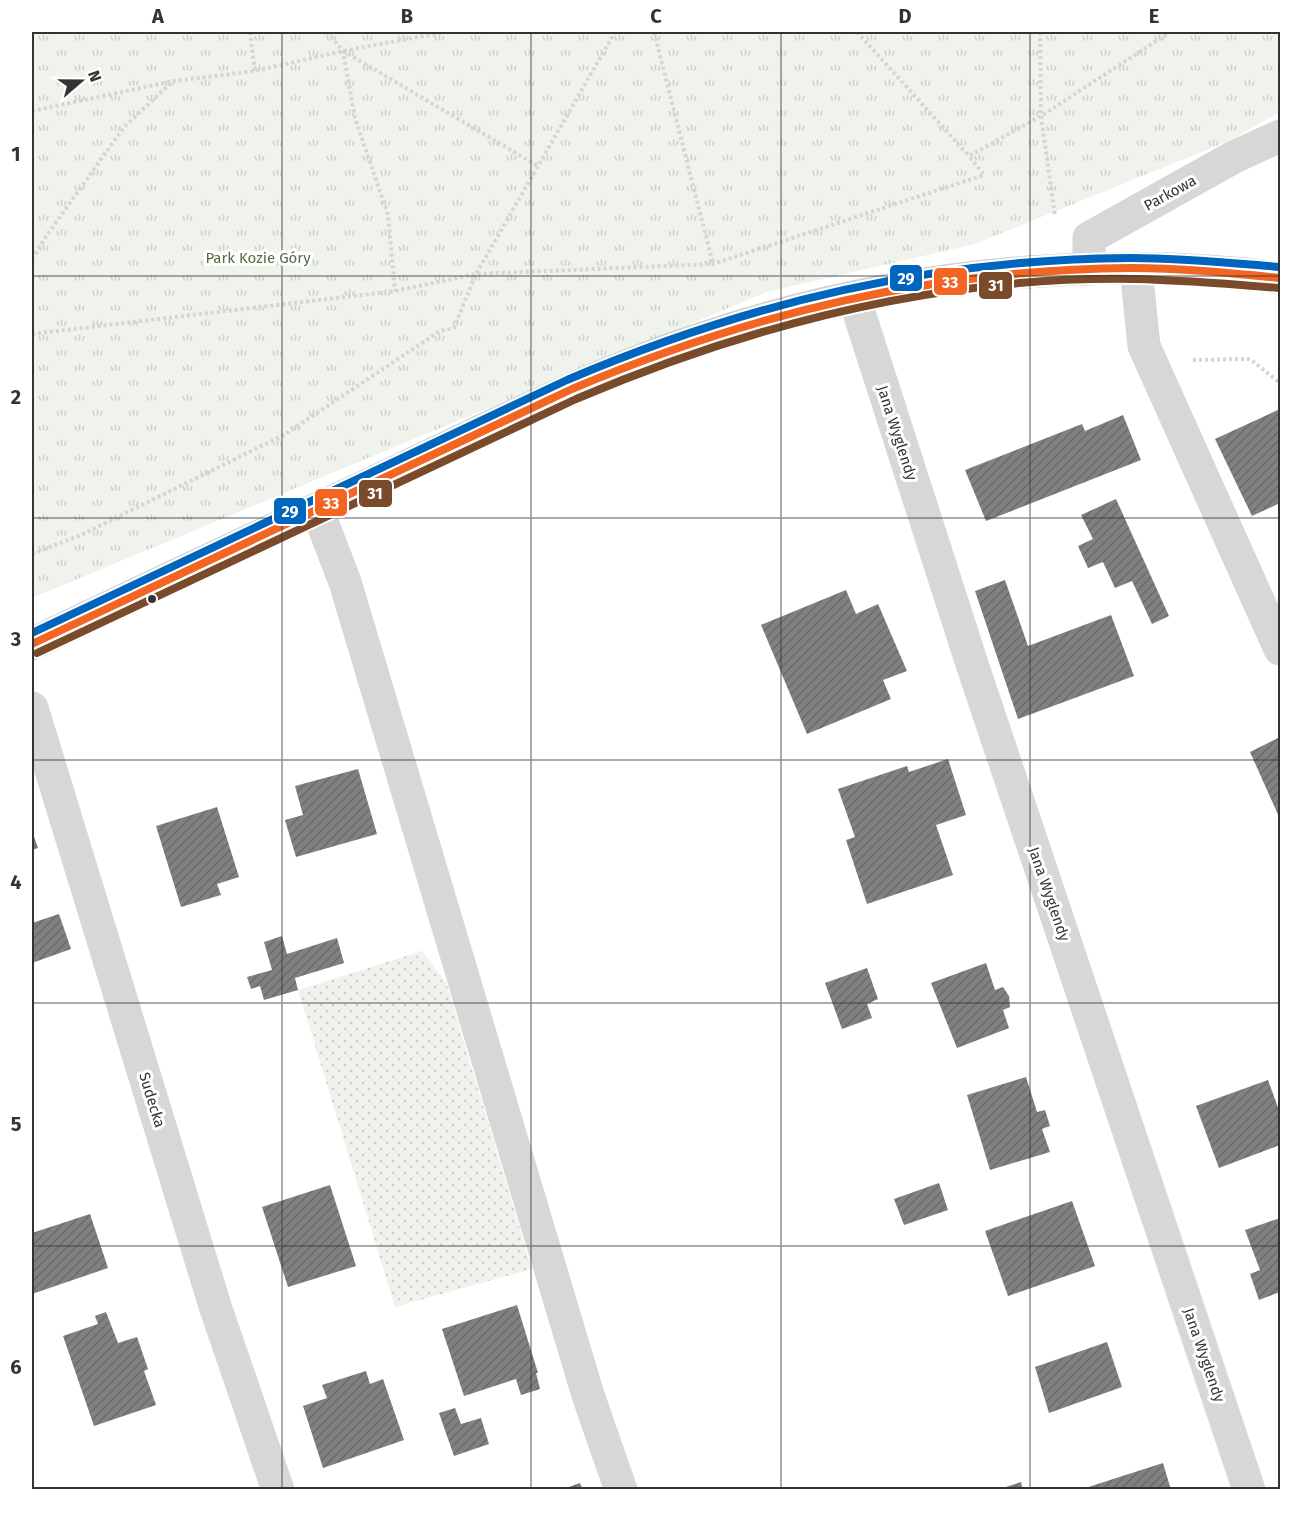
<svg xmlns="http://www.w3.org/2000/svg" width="1312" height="1521" viewBox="0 0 1312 1521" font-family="'Fira Sans',sans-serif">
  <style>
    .grass { fill: url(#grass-dots) }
    .park { fill: url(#park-tufts) }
    .building { fill: url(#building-hatch) }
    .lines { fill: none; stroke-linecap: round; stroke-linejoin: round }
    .path { stroke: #d5d5d5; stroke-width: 4; stroke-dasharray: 3 3; stroke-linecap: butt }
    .street { stroke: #d7d7d7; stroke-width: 33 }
    .secondary { stroke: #d0d0d0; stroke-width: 33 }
    .bus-1-casing { stroke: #fff; stroke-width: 12 }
    .bus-2-casing { stroke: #fff; stroke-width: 12 }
    .bus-3-casing { stroke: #fff; stroke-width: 12 }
    .bus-1 { stroke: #f26522; stroke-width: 8 }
    .bus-2 { stroke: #7a4b2a; stroke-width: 8 }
    .bus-3 { stroke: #0065bd; stroke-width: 8 }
    .grid { fill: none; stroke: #333; stroke-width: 1.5; stroke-opacity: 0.55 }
    .bus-dot { fill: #333; stroke: #fff; stroke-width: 2 }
    .labels { text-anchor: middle; stroke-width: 6; stroke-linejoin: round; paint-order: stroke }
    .street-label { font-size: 15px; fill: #333; stroke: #fff }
    .park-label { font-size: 15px; fill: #546d42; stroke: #fff }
    .line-badge { stroke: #fff; stroke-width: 2 }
    .badge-label { font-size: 16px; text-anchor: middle; font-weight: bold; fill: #fff }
    .neatline { fill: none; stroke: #333; stroke-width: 2 }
    .grid-label { font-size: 20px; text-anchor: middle; font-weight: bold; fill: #333 }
  </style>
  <defs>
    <pattern id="grass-dots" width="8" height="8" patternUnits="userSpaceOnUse" patternTransform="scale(1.5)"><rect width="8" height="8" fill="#eff3ec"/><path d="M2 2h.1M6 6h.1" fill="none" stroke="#cdd1cb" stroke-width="1.8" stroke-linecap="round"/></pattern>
    <pattern id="park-tufts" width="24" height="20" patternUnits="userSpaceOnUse" patternTransform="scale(1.5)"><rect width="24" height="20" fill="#eff3ec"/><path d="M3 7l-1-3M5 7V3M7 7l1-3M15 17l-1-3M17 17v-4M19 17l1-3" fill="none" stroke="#cdd1cb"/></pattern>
    <pattern id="building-hatch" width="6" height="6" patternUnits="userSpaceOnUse" patternTransform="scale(1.5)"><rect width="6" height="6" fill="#818181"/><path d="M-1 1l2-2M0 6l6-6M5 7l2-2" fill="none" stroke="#6a6a6a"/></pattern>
  </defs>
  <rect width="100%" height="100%" fill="#fff"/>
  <polygon class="grass" points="422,951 446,982 532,1269 395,1307 298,990"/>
  <polygon class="park" points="32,32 1280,32 1280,112 1231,140 975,244 767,292 32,598"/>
  <g class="building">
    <polygon points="1280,409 1280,503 1252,516 1215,439"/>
    <polygon points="1123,415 1141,460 986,521 965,470 1082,424 1085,431"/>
    <polygon points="1116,499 1169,616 1152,624 1132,581 1115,588 1103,562 1088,568 1078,546 1093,539 1081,515"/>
    <polygon points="1005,580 1028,646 1111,615 1134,676 1018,719 975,591"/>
    <polygon points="846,590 856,614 878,604 907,671 883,680 891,699 807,734 761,625"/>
    <polygon points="1280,737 1280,819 1250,752"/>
    <polygon points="948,759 966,815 936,825 953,875 867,904 846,840 855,837 838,789 907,766 909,772"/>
    <polygon points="358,769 377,834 296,857 285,820 303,815 295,786"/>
    <polygon points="217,807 239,877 217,884 221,895 181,907 156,826"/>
    <polygon points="32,831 38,848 32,850"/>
    <polygon points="59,914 71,949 32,963 32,923"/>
    <polygon points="282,936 287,954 337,938 344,963 295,978 298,990 264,1000 260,986 251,989 247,977 272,970 264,942"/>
    <polygon points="986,963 995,990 1003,987 1009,996 1010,1007 1003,1010 1009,1028 957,1048 931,983"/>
    <polygon points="867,968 878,999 867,1004 872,1018 842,1029 825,983"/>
    <polygon points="1026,1077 1037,1112 1045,1110 1050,1126 1042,1129 1050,1152 990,1170 967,1095"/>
    <polygon points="1268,1080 1280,1113 1280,1145 1219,1168 1196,1106"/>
    <polygon points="939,1183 948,1210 904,1225 894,1199"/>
    <polygon points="330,1185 356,1266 288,1287 262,1207"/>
    <polygon points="1072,1201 1095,1266 1008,1296 985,1231"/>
    <polygon points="90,1214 108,1268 32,1294 32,1233"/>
    <polygon points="1280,1218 1280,1292 1259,1300 1250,1274 1260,1270 1245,1230"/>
    <polygon points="517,1305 538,1373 536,1373 540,1389 521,1395 516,1379 464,1396 442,1329"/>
    <polygon points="106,1312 118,1343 137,1337 148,1369 144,1371 156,1405 94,1426 63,1336 98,1324 95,1316"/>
    <polygon points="1107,1342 1122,1387 1049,1413 1035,1367"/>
    <polygon points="366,1371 370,1384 383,1379 404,1440 323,1468 303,1406 327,1398 322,1385"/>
    <polygon points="455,1408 461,1424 481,1418 489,1444 454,1456 439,1413"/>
    <polygon points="1163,1463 1171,1490 1082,1490 1082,1489"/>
    <polygon points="1021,1482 1023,1490 1000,1490 1000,1489"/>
    <polygon points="580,1483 583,1490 563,1490 563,1489"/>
  </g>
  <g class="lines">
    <g class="path">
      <polyline points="250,32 255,71"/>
      <polyline points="327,32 343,51 355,118 388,215 395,291"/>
      <polyline points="654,32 713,264"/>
      <polyline points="857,32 969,156"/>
      <polyline points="1040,32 1041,116 1055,216"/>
      <polyline points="343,51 538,166"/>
      <polyline points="32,111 174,81 255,71 343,51 445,32"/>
      <polyline points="32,259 47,235 124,127 172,82"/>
      <polyline points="32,334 395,291 476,274 713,264 984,175 969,156 1041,116 1170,32"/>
      <polyline points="1193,360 1250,359 1280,383"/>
      <polyline points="32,554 81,535 284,435 440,331 454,328 476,274 615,32"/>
    </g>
    <g class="street">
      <polyline points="1136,268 1144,346 1280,649"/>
      <polyline points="1089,269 1089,238 1234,157 1280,136"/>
      <polyline points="854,297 972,664 1249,1490"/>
      <polyline points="317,509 345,582 588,1395 621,1490"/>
      <polyline points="32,708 215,1306 278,1490"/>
    </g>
    <path class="secondary" d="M32 644C143 590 256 538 368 485 476 434 584 378 697 340 883 277 1085 253 1280 278"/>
    <defs>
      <path id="bus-1" d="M32 644 572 389C754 312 932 270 1131 268 1181 268 1230 273 1280 278"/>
      <path id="bus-2" d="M37 653 576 399C752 324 942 276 1134 279 1183 280 1231 284 1279 288"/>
      <path id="bus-3" d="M32 633 567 380C750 302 932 259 1131 258 1181 258 1231 263 1280 267"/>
    </defs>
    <use href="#bus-1" class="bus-1-casing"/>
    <use href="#bus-2" class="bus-2-casing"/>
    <use href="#bus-3" class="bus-3-casing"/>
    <use href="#bus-1" class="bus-1"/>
    <use href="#bus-2" class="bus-2"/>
    <use href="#bus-3" class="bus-3"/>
  </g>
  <path class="grid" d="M282 32V1490M531 32V1490M781 32V1490M1030 32V1490M32 276H1280M32 518H1280M32 760H1280M32 1003H1280M32 1246H1280"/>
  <circle class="bus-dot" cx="152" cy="599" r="5"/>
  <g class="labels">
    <g class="street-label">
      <text transform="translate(1170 193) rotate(-29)" y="5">Parkowa</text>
      <text transform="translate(897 433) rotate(72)" y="5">Jana Wyglendy</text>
      <text transform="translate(1049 894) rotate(71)" y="5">Jana Wyglendy</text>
      <text transform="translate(152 1100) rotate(73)" y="5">Sudecka</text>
      <text transform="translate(1204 1355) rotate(71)" y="5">Jana Wyglendy</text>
    </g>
    <g class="park-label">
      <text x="258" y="263">Park Kozie Góry</text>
    </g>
  </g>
  <g class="line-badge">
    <rect x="889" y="264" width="34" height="28" rx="6" fill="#0065bd"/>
    <rect x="933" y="267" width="35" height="29" rx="6" fill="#f26522"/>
    <rect x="978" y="271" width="35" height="29" rx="6" fill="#7a4b2a"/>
    <rect x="358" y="479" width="35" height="29" rx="6" fill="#7a4b2a"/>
    <rect x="314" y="488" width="34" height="29" rx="6" fill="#f26522"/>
    <rect x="273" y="497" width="34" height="28" rx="6" fill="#0065bd"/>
  </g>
  <g class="badge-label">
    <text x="906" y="284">29</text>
    <text x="950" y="288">33</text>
    <text x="996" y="291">31</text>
    <text x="375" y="499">31</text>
    <text x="331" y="509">33</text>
    <text x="290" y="517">29</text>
  </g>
  <rect width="1312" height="1521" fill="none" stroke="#ffffff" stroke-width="66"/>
  <g transform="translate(81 81) rotate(70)" stroke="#ffffff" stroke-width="4.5" paint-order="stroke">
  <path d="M0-4.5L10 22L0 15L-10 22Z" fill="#333333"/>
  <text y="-9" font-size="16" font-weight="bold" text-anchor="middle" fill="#333333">N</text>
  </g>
  <rect x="33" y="33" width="1246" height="1455" class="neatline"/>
  <g class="grid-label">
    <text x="158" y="23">A</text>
    <text x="407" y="23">B</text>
    <text x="656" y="23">C</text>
    <text x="905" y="23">D</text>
    <text x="1154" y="23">E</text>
    <text x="16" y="161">1</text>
    <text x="16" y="404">2</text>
    <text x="16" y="646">3</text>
    <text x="16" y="889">4</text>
    <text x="16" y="1131">5</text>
    <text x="16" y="1374">6</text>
  </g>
</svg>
